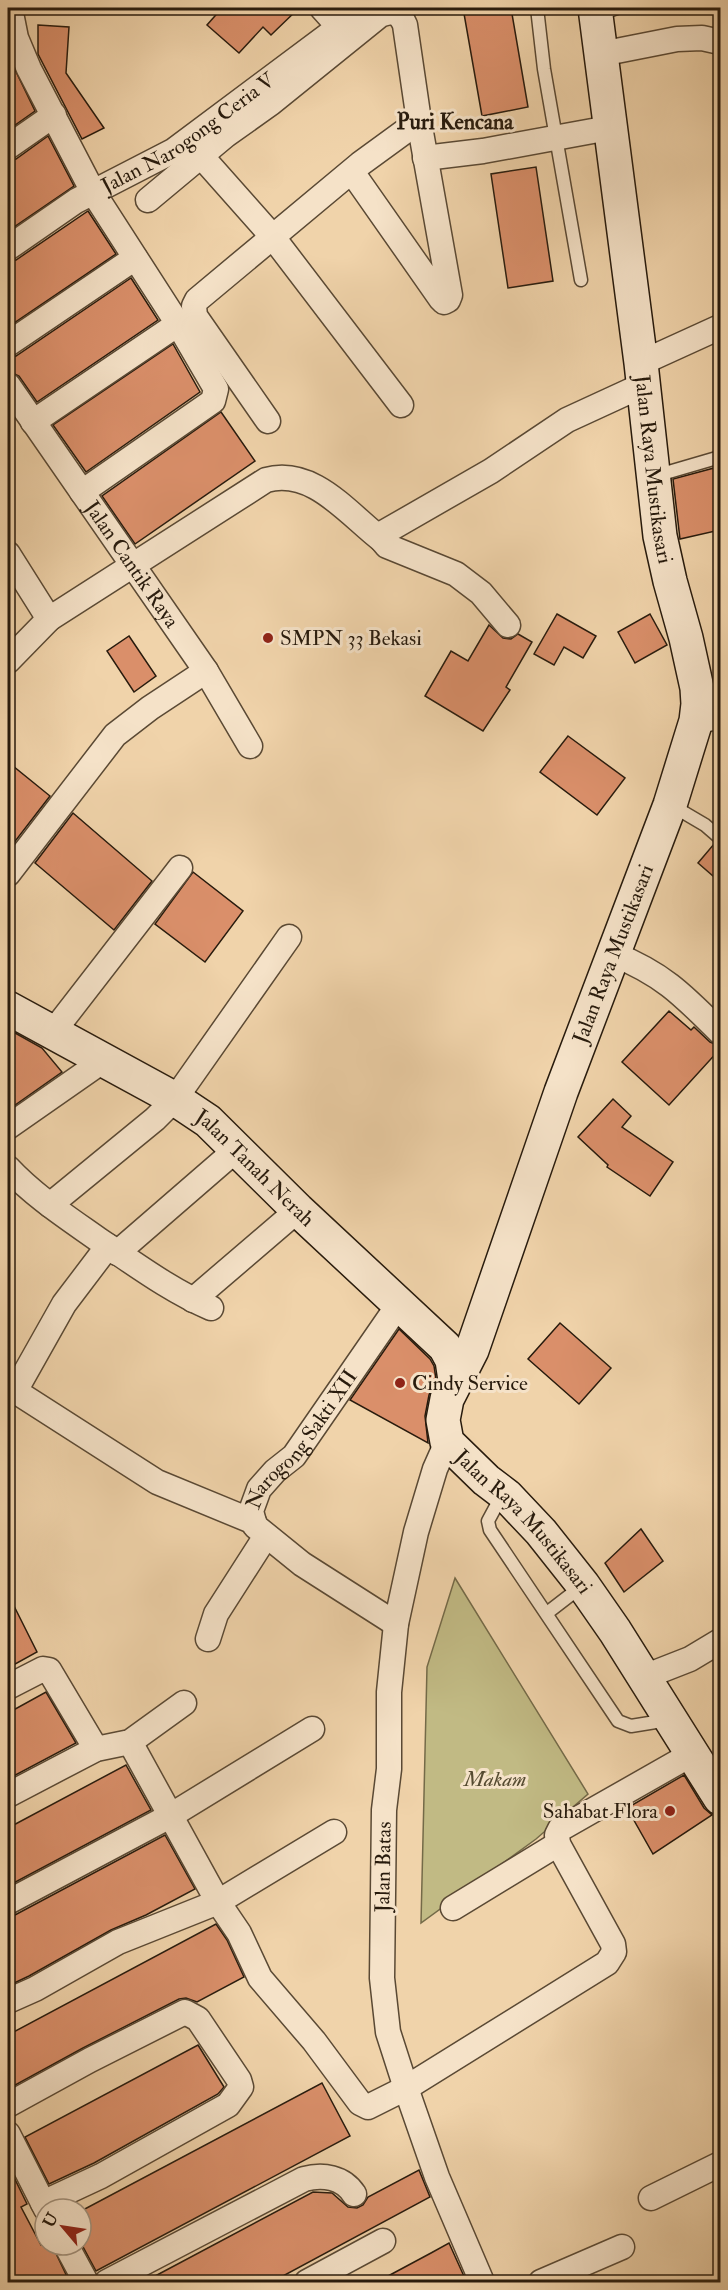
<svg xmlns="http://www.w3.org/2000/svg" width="728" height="2290" viewBox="0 0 728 2290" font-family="'IM FELL Double Pica',serif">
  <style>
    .green { fill: #c1ba84; stroke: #746a48; stroke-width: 1.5 }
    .building { fill: #da8f6a; stroke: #281b0d; stroke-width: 1.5 }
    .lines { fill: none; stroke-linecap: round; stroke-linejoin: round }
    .lane-casing { stroke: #5a4934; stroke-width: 15 }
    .street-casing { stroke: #5a4934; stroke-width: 27 }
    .secondary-casing { stroke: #281b0d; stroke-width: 36 }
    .lane { stroke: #f5e2c8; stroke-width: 12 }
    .street { stroke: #f5e2c8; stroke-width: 24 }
    .secondary { stroke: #f5e2c8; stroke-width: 33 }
    .poi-dot { fill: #8f2418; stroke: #f5e2c8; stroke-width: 2 }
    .labels { text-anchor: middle; stroke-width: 6; stroke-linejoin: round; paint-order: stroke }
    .street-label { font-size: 21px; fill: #281b0d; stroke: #f5e2c8 }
    .poi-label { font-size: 21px; fill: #281b0d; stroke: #f5e2c8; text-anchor: start }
    .park-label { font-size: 21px; font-style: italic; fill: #564b31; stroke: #f5e2c8 }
    .neighbourhood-label { font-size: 22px; font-weight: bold; fill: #281b0d; stroke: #f5e2c8 }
  </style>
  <rect width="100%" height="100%" fill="#f0d3aa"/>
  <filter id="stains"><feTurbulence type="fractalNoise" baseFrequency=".00333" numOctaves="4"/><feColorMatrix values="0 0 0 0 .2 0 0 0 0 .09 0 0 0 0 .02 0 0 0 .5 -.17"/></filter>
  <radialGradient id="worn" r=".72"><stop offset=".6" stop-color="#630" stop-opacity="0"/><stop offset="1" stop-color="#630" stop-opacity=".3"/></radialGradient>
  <polygon class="green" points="455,1578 588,1794 536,1839 421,1923 427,1667"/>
  <g class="building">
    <polygon points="222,8 299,8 271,35 263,27 239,53 207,25"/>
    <polygon points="463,8 511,8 528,107 482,116"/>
    <polygon points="38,25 69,27 66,73 104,128 82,139 38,54"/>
    <polygon points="8,55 35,111 8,130"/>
    <polygon points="48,136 74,186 8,231 8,161 16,159"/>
    <polygon points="536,167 553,281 508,288 491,174"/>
    <polygon points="88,211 116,254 8,327 8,262 16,260"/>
    <polygon points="131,278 158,320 37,402 19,376 8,371 8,358 16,356"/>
    <polygon points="173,344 200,392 86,472 53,425"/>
    <polygon points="221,412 255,461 135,544 102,496"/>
    <polygon points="714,468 720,498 720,530 680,539 673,479"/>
    <polygon points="557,614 596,636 583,658 564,647 554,665 534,654"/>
    <polygon points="650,614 667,645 635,663 618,632"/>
    <polygon points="489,625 503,638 511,639 518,634 532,642 506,687 510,690 483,731 425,696 451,651 468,661"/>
    <polygon points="129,636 156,676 134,692 107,651"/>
    <polygon points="568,736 625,778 597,815 540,772"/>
    <polygon points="8,762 50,796 13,844 8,840"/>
    <polygon points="73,813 152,881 114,930 35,863"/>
    <polygon points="714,844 720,846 720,882 698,863"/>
    <polygon points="193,872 243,911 205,962 155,924"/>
    <polygon points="669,1011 691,1030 694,1027 710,1042 720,1046 720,1049 669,1105 622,1062"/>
    <polygon points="8,1029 42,1048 62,1072 8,1110"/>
    <polygon points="613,1099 631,1116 622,1127 673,1162 650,1196 607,1167 608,1165 578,1137"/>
    <polygon points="560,1323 611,1368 579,1404 528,1359"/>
    <polygon points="399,1329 430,1359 434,1366 436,1379 429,1395 425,1416 428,1443 350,1400"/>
    <polygon points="641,1529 663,1561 624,1592 605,1563"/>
    <polygon points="8,1594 37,1652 8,1668"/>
    <polygon points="46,1692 76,1743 8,1779 8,1713"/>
    <polygon points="126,1765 151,1810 8,1886 8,1828"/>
    <polygon points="684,1775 704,1808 712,1815 653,1854 627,1808"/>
    <polygon points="165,1835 195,1889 146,1915 111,1930 29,1976 8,1986 8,1916 15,1915"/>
    <polygon points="216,1924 227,1940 244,1977 197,2002 186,1998 179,1999 83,2048 8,2089 8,2035"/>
    <polygon points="198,2045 224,2087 218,2094 94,2163 49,2184 25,2137"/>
    <polygon points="322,2083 350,2136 96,2271 81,2243 81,2211"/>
    <polygon points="8,2165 27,2204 21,2207 41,2245 52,2245 70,2283 8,2283"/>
    <polygon points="419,2170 430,2197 270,2283 142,2283 313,2192 332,2193 348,2207 357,2208 363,2205 368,2197"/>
    <polygon points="449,2243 467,2283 375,2283 431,2253"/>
  </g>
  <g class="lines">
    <defs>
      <g id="lane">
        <polyline points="537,8 544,69 581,280"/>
        <polyline points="598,15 617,8"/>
        <polyline points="655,476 720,457"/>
        <polyline points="671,805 705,825 720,838"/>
        <polyline points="507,1497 495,1508 488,1521 490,1530 618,1721 631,1726 668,1720"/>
        <polyline points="547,1613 582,1586"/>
      </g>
      <g id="street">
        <polyline points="10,8 16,38 29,69 93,192 178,324 216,389 213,401 82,492"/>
        <polyline points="322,8 339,27"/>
        <polyline points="601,54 677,39 702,38 720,42"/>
        <polyline points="8,147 54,115"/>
        <polyline points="202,157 272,236 401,405"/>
        <polyline points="425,158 483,151 609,128"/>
        <path d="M148 200 226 135 271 103 380 15C392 10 400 12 405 25L419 121 450 295 448 300 444 302 441 299 352 172"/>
        <path id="s1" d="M8 248 76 201 173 151 339 27 362 8"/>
        <polyline points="8,344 135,258"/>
        <polyline points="641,363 720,327"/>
        <path id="s2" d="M8 385 206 671 250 746"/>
        <polyline points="268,421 195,316 194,306 197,300 360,164 419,121"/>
        <polyline points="33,422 178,324"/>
        <polyline points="8,554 49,619"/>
        <polyline points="508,625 481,593 456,574 387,546 382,540 383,533 491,471 567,420 643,385"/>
        <path d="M8 661 49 619 266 480C313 467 348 514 382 540"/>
        <polyline points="696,721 720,717"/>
        <polyline points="8,874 115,735 150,708 206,671"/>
        <path d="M613 954C663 974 683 995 720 1032"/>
        <polyline points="53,1032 180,868"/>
        <polyline points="8,1127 104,1060"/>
        <path d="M8 1168C34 1196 68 1218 99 1240 135 1264 171 1291 211 1308"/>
        <polyline points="50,1205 155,1119 175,1099 289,937"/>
        <polyline points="108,1246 64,1304 15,1391 157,1482 254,1522"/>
        <polyline points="117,1253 237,1149"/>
        <polyline points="193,1300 298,1210"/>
        <polyline points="447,1442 435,1469 416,1532 396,1624 389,1692 389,1769 384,1810 382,1978 388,2032 406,2088 437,2177 482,2282"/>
        <path id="s3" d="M396 1624 302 1564 255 1526 251 1511 259 1489 275 1471 294 1456 399 1304"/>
        <polyline points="208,1639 216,1614 266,1536"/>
        <polyline points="644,1677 690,1659 720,1641"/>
        <polyline points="8,1687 43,1669 49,1670 96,1749"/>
        <polyline points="130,1742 218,1902 239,1933 260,1978 314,2041 360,2103 368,2107 406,2088 607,1963 614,1952 613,1944 558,1844 557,1835 560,1829 692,1754"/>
        <polyline points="8,1795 96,1749 130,1742 184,1703"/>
        <polyline points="8,1902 170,1816 312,1729"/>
        <polyline points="453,1908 558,1844"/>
        <polyline points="8,2001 35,1989 118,1942 218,1902 334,1832"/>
        <polyline points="8,2105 90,2060 185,2012 198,2019 239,2080 241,2087 228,2105 101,2176 43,2203"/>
        <polyline points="8,2134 46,2209"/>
        <polyline points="651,2198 720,2164"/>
        <polyline points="66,2245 86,2282"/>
        <path d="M107 2282 304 2179C323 2174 343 2177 354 2194"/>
        <polyline points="307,2282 383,2241"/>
        <polyline points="541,2282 622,2247"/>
      </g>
      <g id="secondary">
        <path id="s4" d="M595 8 641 363 660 536 670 581 686 638 697 688 698 704 696 721 670 805 561 1092 472 1350 447 1399 443 1420 447 1442 486 1480 507 1496 541 1532 583 1585 615 1631 720 1798"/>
        <path id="s5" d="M8 1008 175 1099 208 1121 298 1210 445 1347 452 1360 455 1380"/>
      </g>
    </defs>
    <use href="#lane" class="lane-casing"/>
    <use href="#street" class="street-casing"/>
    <use href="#secondary" class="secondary-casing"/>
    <use href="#lane" class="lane"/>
    <use href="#street" class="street"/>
    <use href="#secondary" class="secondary"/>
  </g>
  <g class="poi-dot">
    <circle cx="268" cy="638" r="6"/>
    <circle cx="400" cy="1383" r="6"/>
    <circle cx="670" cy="1811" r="6"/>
  </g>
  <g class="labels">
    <g class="street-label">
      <text dy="7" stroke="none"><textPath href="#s1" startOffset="214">Jalan Narogong Ceria V</textPath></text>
      <text dy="7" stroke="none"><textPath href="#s4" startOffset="465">Jalan Raya Mustikasari</textPath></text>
      <text dy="7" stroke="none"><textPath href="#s2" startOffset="218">Jalan Cantik Raya</textPath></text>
      <text transform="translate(613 954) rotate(-69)" y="7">Jalan Raya Mustikasari</text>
      <text dy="7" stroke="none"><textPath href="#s5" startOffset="296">Jalan Tanah Nerah</textPath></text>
      <text dy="7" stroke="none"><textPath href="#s3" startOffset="276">Narogong Sakti XII</textPath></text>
      <text dy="7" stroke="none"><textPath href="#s4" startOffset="1599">Jalan Raya Mustikasari</textPath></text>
      <text transform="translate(383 1867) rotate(-89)" y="7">Jalan Batas</text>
    </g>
    <g class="poi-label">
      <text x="280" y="645">SMPN 33 Bekasi</text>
      <text x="412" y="1390">Cindy Service</text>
      <text x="658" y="1818" text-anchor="end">Sahabat Flora</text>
    </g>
    <g class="park-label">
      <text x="495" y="1786">Makam</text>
    </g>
    <g class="neighbourhood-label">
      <text x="455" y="129">Puri Kencana</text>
    </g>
  </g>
  <rect width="728" height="2290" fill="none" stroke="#f0d3aa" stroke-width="30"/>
  <rect x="9" y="9" width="710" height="2272" fill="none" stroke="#281b0d" stroke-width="3"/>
  <rect x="15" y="15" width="698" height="2260" fill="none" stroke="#281b0d" stroke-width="1.5"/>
  <g transform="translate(63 2227) rotate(299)"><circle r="28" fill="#f5e2c8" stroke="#a3927d" stroke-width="1.5"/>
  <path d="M0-4.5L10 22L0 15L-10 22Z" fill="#8f2418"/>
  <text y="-9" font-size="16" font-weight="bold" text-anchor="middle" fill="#281b0d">U</text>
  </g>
  <rect width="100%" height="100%" filter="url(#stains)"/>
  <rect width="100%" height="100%" fill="url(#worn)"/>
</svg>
